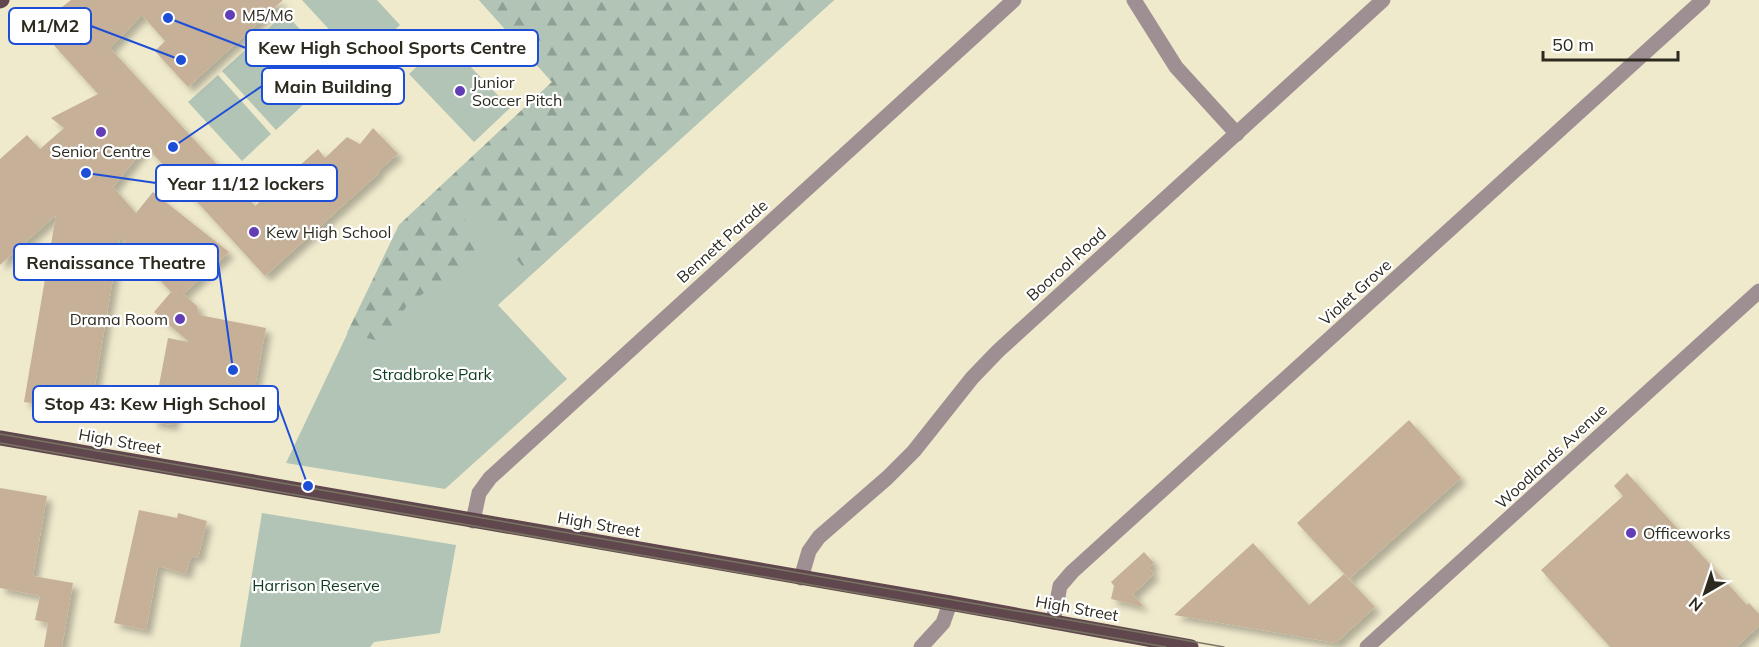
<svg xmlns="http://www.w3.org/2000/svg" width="1759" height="647" viewBox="0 0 1759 647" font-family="Mulish,sans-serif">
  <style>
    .green { fill: #b1c4b5 }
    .forest { fill: url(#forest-firs) }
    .building { fill: #c6b198; filter: url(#shadow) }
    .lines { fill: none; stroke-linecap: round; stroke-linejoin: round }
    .minor { stroke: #9e8f93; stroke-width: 15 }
    .primary { stroke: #60474d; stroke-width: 15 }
    .tram { stroke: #797563; stroke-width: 1.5 }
    .poi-dot { fill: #623db5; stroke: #fff; stroke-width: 2 }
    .labels { text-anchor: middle; stroke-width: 4.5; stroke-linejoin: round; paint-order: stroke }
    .poi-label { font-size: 16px; fill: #2c2a1f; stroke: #fff; text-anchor: start }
    .street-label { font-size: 16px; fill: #2c2a1f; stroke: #fff }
    .park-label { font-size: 16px; fill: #0d3c1e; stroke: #fff }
    .leader { fill: none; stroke: #1d4ed8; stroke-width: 2 }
    .callout-dot { fill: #1d4ed8; stroke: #fff; stroke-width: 2 }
    .callout { fill: #fff; stroke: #1d4ed8; stroke-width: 2 }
    .callout-label { font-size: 18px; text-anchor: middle; font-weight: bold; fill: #2c2a1f }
  </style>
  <defs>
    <pattern id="forest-firs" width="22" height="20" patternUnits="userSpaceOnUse" patternTransform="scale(1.5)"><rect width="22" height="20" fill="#b1c4b5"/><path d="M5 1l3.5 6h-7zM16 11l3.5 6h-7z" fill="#909f93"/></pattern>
    <filter id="shadow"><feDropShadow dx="5.5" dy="5.5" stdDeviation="3" flood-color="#0004"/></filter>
  </defs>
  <rect width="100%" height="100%" fill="#f0eacd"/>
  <g class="green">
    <polygon points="302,0 377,0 400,25 359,62"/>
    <polygon points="479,0 834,0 498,305 567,379 445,489 286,463 399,225 552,82"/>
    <polygon points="285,13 339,72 310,99 256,40"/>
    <polygon points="445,40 510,108 474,142 409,74"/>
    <polygon points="252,44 305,103 276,130 222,71"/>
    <polygon points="218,75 271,134 242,161 188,102"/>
    <polygon points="262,513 456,545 440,633 374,642 370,647 240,647"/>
  </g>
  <polygon class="forest" points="479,0 834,0 530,275 512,254 466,189 459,211 473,231 481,254 408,304 383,342 347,333 399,225 552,82"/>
  <g class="building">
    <polygon points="71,0 283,0 188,87 155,51 165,41 142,15 110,48 255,206 318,149 325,158 347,137 360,144 373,128 398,154 378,171 379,173 265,276 146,146 113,187 136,213 153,192 229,252 183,294 197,306 199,315 266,328 250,413 192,402 191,404 184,403 182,413 175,412 173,425 152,422 168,338 189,342 154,312 171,292 120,237 95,385 99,388 94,411 24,402 56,215 0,265 0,159 27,135 40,149 64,128 51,118 98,94 52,43 72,25 58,10"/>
    <polygon points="1409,420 1461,478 1349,579 1297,523"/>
    <polygon points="1627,473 1747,605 1749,603 1759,614 1759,626 1736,647 1610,647 1541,570 1623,496 1614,486"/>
    <polygon points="0,488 47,496 33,576 73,583 62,647 44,647 48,623 35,620 40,596 0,588"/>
    <polygon points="139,510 177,518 178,513 207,521 198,558 191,556 186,574 158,566 146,630 114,623"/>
    <polygon points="1253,543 1309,605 1344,574 1375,607 1336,643 1174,615"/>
    <polygon points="1144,552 1154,563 1149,568 1154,574 1133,594 1144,607 1111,599 1114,586 1111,582"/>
  </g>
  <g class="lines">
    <g class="minor">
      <polyline points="1134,0 1176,67 1237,134"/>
      <polyline points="473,521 479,493 490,478 1014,0"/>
      <polyline points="801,578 809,551 819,537 887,478 914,451 972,378 998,351 1383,0"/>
      <polyline points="1053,622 1060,586 1072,572 1703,0"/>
      <polyline points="921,647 943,623 950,603"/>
      <polyline points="1367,647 1759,291"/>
    </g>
    <g class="primary">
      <polyline points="0,1 2,0"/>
      <polyline points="0,438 950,603 1191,647"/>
    </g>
    <g class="tram">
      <polyline points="0,434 1224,647"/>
      <polyline points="0,443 1166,647"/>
    </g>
  </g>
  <g class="poi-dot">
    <circle cx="230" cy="15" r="6"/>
    <circle cx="460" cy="91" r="6"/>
    <circle cx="101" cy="132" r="6"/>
    <circle cx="254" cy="232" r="6"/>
    <circle cx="180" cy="319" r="6"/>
    <circle cx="1631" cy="533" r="6"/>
  </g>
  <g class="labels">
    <g class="poi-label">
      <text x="242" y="21">M5/M6</text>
      <text x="472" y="88">Junior<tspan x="472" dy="18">Soccer Pitch</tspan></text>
      <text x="101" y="157" text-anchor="middle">Senior Centre</text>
      <text x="266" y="238">Kew High School</text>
      <text x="168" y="325" text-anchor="end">Drama Room</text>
      <text x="1643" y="539">Officeworks</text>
    </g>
    <g class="street-label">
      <text transform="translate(722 241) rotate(-42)" y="6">Bennett Parade</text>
      <text transform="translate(1066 264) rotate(-42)" y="6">Boorool Road</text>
      <text transform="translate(1355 292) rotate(-42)" y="6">Violet Grove</text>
      <text transform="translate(120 441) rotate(10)" y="6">High Street</text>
      <text transform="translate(1551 456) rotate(-43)" y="6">Woodlands Avenue</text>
      <text transform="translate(599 524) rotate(10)" y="6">High Street</text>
      <text transform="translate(1077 608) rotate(10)" y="6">High Street</text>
    </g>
    <g class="park-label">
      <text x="432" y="380">Stradbroke Park</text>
      <text x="316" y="591">Harrison Reserve</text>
    </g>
  </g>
  <path class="leader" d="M181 60L91 26M168 18L246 48M173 147L262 86M86 173L156 183M233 370L218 262M308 486L278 404"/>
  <g class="callout-dot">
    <circle cx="181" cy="60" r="6"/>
    <circle cx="168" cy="18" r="6"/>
    <circle cx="173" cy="147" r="6"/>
    <circle cx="86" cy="173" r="6"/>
    <circle cx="233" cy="370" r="6"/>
    <circle cx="308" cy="486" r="6"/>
  </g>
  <g class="callout">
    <rect x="9" y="8" width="82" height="36" rx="6"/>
    <rect x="246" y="30" width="292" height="36" rx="6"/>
    <rect x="262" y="68" width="142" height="36" rx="6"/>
    <rect x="156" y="165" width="181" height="36" rx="6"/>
    <rect x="14" y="244" width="204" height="36" rx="6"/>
    <rect x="33" y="386" width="245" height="36" rx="6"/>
  </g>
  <g class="callout-label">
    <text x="50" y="32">M1/M2</text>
    <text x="392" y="54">Kew High School Sports Centre</text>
    <text x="333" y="93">Main Building</text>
    <text x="246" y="190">Year 11/12 lockers</text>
    <text x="116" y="269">Renaissance Theatre</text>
    <text x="155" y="410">Stop 43: Kew High School</text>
  </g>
  <g transform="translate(1705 593) rotate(219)" stroke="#ffffff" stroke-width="4.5" paint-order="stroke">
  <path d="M0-4.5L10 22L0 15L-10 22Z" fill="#2c2a1f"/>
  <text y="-9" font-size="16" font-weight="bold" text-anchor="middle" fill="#2c2a1f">N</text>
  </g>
  <path d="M1543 51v9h135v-9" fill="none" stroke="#2c2a1f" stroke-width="3"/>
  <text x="1552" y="51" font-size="18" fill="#2c2a1f" stroke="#ffffff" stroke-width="4.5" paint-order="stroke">50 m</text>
</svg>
